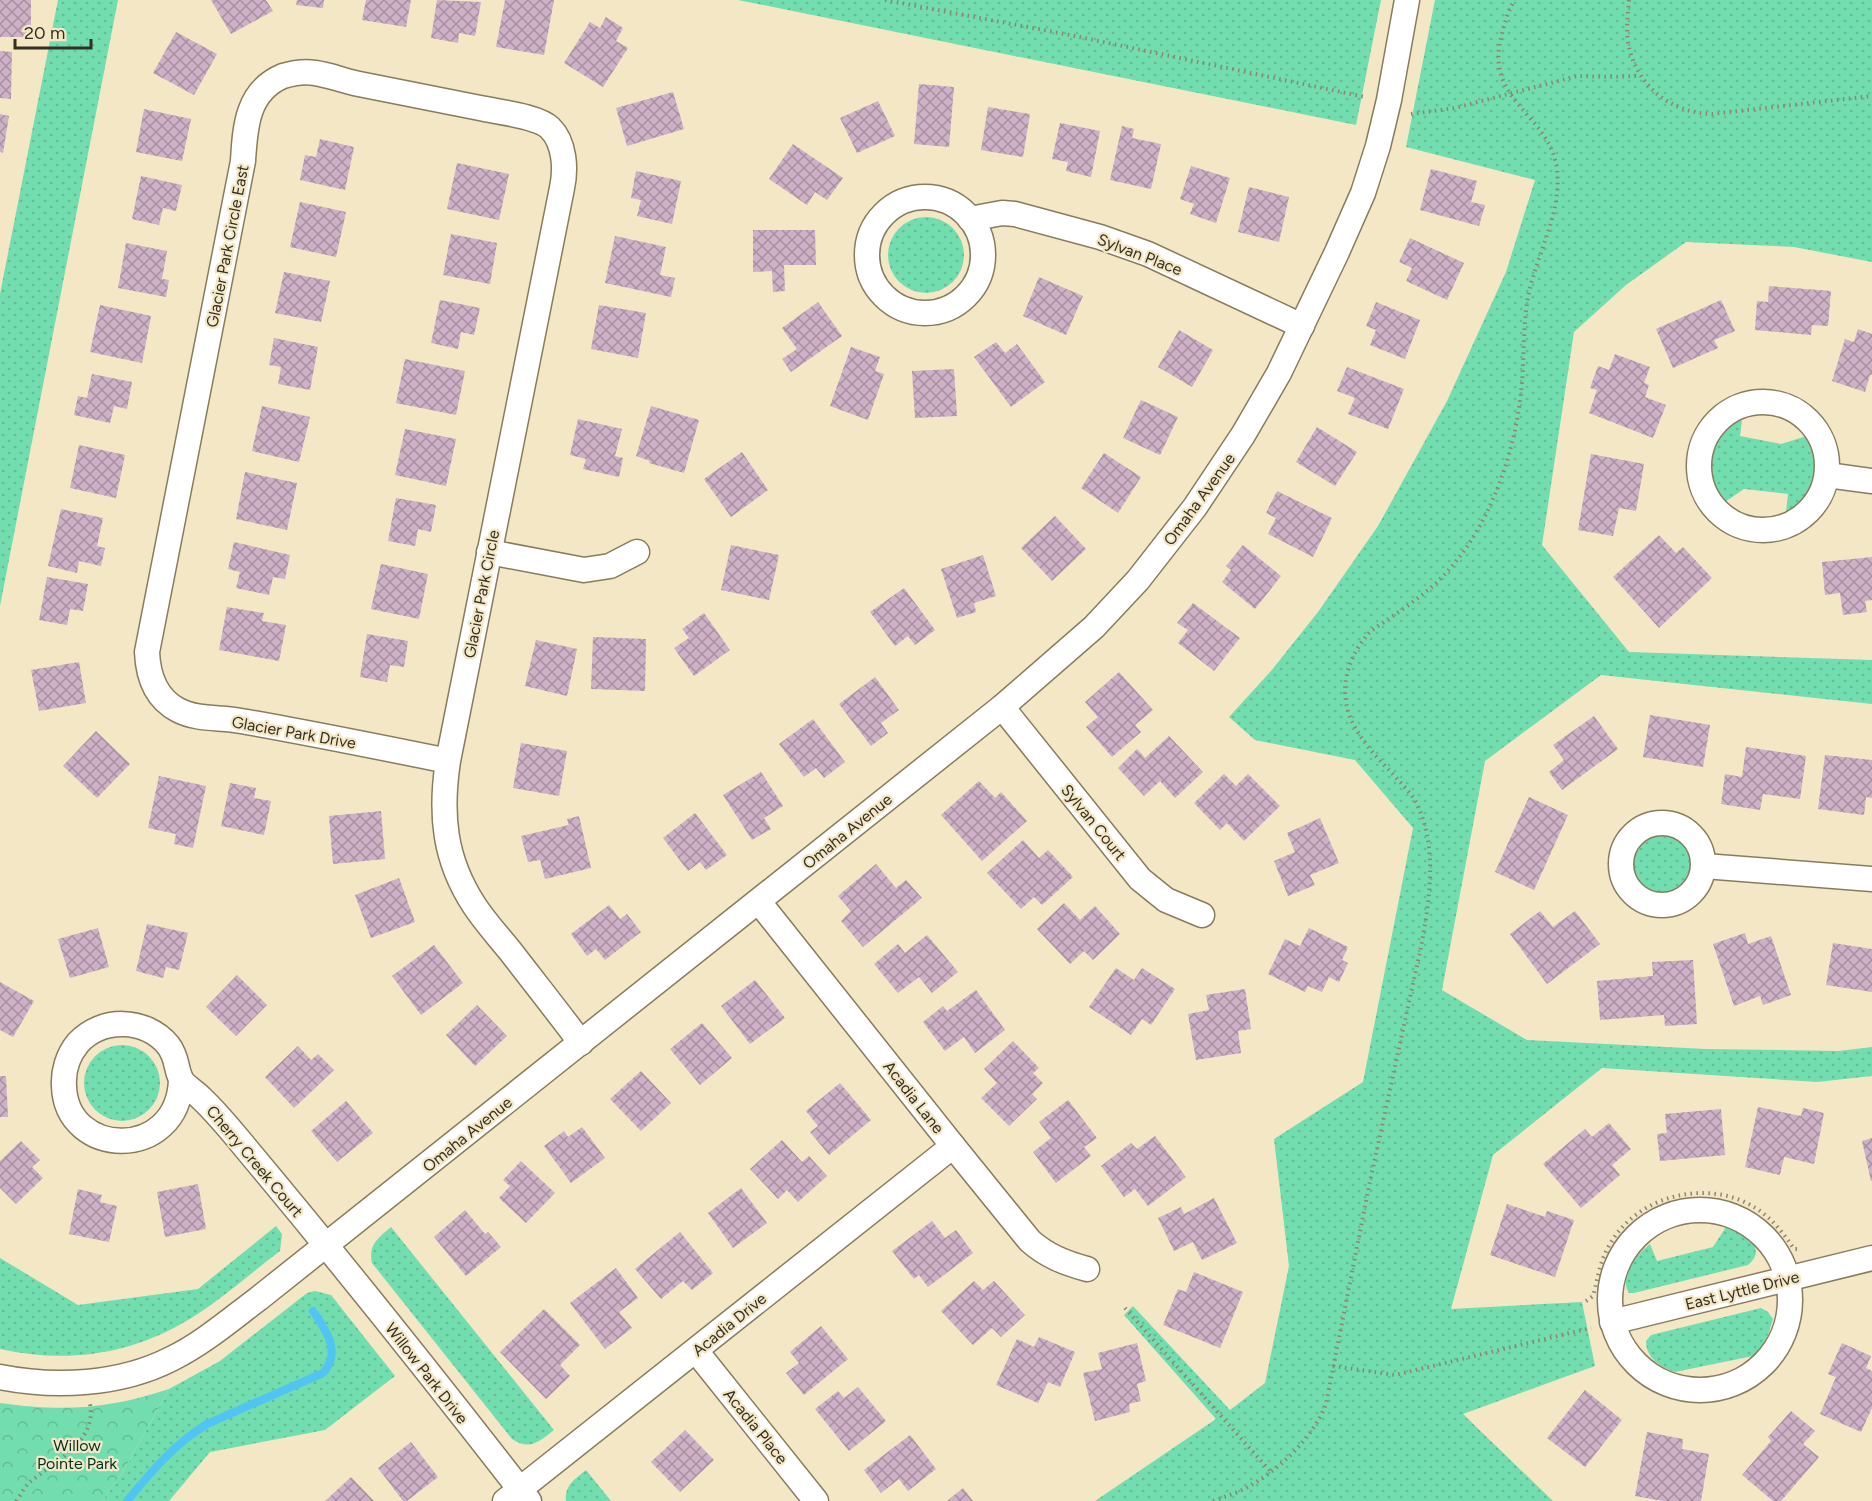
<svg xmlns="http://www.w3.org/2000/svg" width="1872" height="1501" viewBox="0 0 1872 1501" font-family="Figtree,sans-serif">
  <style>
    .grass { fill: url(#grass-dots) }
    .park { fill: url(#park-crowns) }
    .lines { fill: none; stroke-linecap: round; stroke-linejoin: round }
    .stream { stroke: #50c5f3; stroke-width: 8 }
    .building { fill: url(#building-cross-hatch) }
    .street-casing { stroke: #887c5e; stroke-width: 27 }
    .path { stroke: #8e856f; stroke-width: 4; stroke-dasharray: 1.5 4.5; stroke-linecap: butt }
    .street { stroke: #fff; stroke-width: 24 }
    .labels { text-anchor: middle; stroke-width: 4.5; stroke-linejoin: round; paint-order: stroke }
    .street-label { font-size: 16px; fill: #342f23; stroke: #f4e7c6 }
    .park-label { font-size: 16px; fill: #003220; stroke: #f4e7c6 }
  </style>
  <defs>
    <pattern id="grass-dots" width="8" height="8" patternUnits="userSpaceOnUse" patternTransform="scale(1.5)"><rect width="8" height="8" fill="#72ddae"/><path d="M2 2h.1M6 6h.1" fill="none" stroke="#63be95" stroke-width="1.8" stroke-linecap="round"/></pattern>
    <pattern id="park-crowns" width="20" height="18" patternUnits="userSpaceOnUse" patternTransform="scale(1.5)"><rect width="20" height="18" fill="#72ddae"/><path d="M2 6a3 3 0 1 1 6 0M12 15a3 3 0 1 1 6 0" fill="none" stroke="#63be95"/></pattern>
    <pattern id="building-cross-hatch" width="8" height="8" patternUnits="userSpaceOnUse" patternTransform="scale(1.5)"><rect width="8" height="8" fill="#ceb1c7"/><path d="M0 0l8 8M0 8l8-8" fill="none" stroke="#a890a1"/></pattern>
  </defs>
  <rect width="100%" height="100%" fill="#f4e7c6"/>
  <g class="grass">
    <polygon points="58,0 118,0 0,606 0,294"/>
    <polygon points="738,0 1381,0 1356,125"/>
    <polygon points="1435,0 1872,0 1872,262 1794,247 1686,242 1626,285 1574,332 1542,545 1629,652 1872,660 1872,704 1601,675 1485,761 1442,990 1527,1040 1706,1049 1839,1051 1872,1047 1872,1076 1817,1082 1602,1068 1493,1155 1451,1309 1582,1302 1595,1366 1463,1414 1553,1501 1095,1501 1216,1419 1124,1315 1133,1306 1230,1410 1265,1383 1289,1266 1274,1139 1363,1082 1413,828 1355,760 1255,740 1229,717 1271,671 1318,612 1378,526 1447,401 1506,272 1535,180 1406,147"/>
    <circle cx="926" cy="255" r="38"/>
    <path d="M1734 419 1742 421 1740 436 1781 444 1807 436C1820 449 1817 479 1810 495 1806 503 1801 507 1794 513L1786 512 1788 494 1744 489 1725 502C1697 480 1709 439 1734 419Z"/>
    <circle cx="1663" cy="863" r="32"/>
    <circle cx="122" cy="1083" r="38"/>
    <path d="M276 1226 282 1234 280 1251C248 1275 217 1304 181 1324 125 1356 62 1363 0 1349V1258L78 1305 198 1289Z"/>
    <path d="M391 1227 554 1430C540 1441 530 1451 512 1439L372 1263C368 1245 378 1238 391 1227Z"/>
    <path d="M1726 1227C1743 1232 1769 1248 1748 1265L1634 1293H1629C1618 1277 1637 1254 1650 1244L1657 1261 1713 1247Z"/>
    <polygon points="315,1291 331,1295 395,1376 325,1430 210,1452 169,1501 102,1501 124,1470 169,1389 220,1361 307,1293"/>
    <path d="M1761 1308 1768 1312 1773 1319C1769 1333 1765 1347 1753 1356L1675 1372C1660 1367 1646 1358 1646 1341L1651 1335Z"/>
    <path d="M586 1470 611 1501H566C564 1486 575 1479 586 1470Z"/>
  </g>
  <path class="park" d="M169 1389 124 1470 102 1501H0V1403C64 1412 108 1409 169 1389Z"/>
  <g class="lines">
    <path class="stream" d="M127 1501C151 1472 174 1444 207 1424L323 1373C342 1352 326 1330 313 1311"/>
  </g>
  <g class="building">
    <rect x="0" y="0" width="31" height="37"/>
    <polygon points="211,0 266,0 273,11 231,34"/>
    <polygon points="297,0 324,0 323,8 296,5"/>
    <polygon points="366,0 411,0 406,27 362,20"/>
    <polygon points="437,0 481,2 475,36 459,33 458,43 431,38"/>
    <polygon points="505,0 554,0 544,55 496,47"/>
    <polygon points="606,17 623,28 616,41 628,48 603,87 564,63 590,22 600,28"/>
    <polygon points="176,32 217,54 194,95 153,73"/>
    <polygon points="0,51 12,52 11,99 0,98"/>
    <polygon points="919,84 954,87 949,147 914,144"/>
    <polygon points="673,92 684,129 627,146 616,108"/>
    <polygon points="878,101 895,136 857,153 840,118"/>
    <polygon points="988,107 1030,114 1023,157 981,150"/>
    <polygon points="144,109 191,119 182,161 136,152"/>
    <polygon points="0,114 9,116 3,153 0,152"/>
    <polygon points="1060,123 1100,131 1091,177 1066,171 1068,162 1052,159"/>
    <polygon points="1122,126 1134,129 1132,138 1161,144 1151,189 1110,180"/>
    <polygon points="320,139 354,147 345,190 300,180 305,155 316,157"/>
    <polygon points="793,144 843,178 827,200 815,192 807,205 769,179"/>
    <polygon points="457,163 509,174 499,220 447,209"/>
    <polygon points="1191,166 1230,178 1216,223 1190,214 1194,204 1180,199"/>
    <polygon points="1431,169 1477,181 1471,202 1485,205 1479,226 1420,210"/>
    <polygon points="636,171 681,181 672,224 637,216 641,200 631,198"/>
    <polygon points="141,176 182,185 176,211 163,208 159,225 132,219"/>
    <polygon points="1249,187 1289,197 1279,242 1238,232"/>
    <polygon points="300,202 346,212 336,257 290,247"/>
    <polygon points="753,230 815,230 816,265 784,265 785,291 773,292 772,271 753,272"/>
    <polygon points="451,234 497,243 490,284 443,275"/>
    <polygon points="615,236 666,247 660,275 675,278 671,297 605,283"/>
    <polygon points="1410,238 1464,263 1447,300 1406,281 1412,268 1399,262"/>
    <polygon points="126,243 167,251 162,279 169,280 166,297 118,288"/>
    <polygon points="284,272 330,281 321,322 275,313"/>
    <polygon points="1039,277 1083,296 1066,335 1023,316"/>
    <polygon points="1769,286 1831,291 1828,326 1812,325 1811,335 1755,330 1757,301 1768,302"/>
    <polygon points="440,300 480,308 474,335 461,332 458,349 431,343"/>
    <polygon points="1721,300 1735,331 1714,340 1718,348 1673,368 1656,329"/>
    <polygon points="818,302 842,336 791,372 782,359 797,349 782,328"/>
    <polygon points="1376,302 1420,320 1405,359 1370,345 1376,330 1366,326"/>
    <polygon points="100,305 151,316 142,363 90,352"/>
    <polygon points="599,305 646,313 638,358 591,349"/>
    <polygon points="1858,329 1872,334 1872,375 1870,375 1865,392 1832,381 1845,339 1854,342"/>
    <polygon points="1179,330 1213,350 1192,387 1158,367"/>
    <polygon points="274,338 318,347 310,390 278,384 281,367 269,365"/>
    <polygon points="996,342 1005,353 1017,344 1045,382 1011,407 974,357"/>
    <polygon points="851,347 880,357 875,371 884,374 868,420 830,406"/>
    <polygon points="1615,354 1650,367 1644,383 1649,385 1645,397 1666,405 1653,438 1589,413 1597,390 1590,388 1598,366 1609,370"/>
    <polygon points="405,359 465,371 456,415 396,403"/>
    <polygon points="1347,367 1404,389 1388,429 1348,414 1355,398 1337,391"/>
    <polygon points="954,369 957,416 915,418 912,371"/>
    <polygon points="92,374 132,382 127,409 114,406 110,423 74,415 78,396 87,398"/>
    <polygon points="1141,400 1178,417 1160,455 1123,438"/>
    <polygon points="262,406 310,417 299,462 252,451"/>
    <polygon points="651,406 699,420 684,473 649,463 650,461 636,456"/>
    <polygon points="578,419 622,429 615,456 623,458 619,477 583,469 586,459 570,455"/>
    <polygon points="1317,427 1357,452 1335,486 1296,462"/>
    <polygon points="405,429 456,439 446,486 395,475"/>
    <polygon points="79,445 125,455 116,498 70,488"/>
    <polygon points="742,452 768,490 731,517 704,479"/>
    <polygon points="1104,453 1141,477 1118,513 1081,488"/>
    <polygon points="1591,454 1644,464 1636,511 1619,508 1613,536 1578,530"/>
    <polygon points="245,472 297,483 287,530 236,519"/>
    <polygon points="1277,491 1332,518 1313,557 1268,534 1276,518 1266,513"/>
    <polygon points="396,498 436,505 431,532 418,529 415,546 388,541"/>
    <polygon points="61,509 103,518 97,546 105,548 101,566 79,561 77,573 48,566"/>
    <polygon points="1055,516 1086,549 1052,581 1021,548"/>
    <polygon points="1659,535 1676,553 1683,547 1712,578 1659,628 1613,577"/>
    <polygon points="234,542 290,555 285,579 273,577 269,595 236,588 240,572 228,569"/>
    <polygon points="731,545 779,555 769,600 721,590"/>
    <polygon points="1243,545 1281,576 1255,609 1222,582 1231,570 1226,566"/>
    <polygon points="983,555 996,596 974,603 976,612 957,618 941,569"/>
    <polygon points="1872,557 1872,600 1865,601 1867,612 1843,615 1840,593 1825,595 1822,562"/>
    <polygon points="381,564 428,574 419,619 371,609"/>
    <polygon points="47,577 88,584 83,611 70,609 67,625 39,620"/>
    <polygon points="904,588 935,630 915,645 908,636 895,646 870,612"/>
    <polygon points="1193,603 1240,638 1214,671 1178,643 1188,630 1177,623"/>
    <polygon points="227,607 264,613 262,621 286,625 279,661 219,650"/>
    <polygon points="704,613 730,650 694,676 674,648 689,638 682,629"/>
    <polygon points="367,634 408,641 404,667 390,665 387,682 360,677"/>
    <polygon points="593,637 646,639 645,691 591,689"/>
    <polygon points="536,640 577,649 567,696 525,686"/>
    <polygon points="79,662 86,703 39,711 31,670"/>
    <polygon points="1119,672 1153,710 1135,725 1141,732 1112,757 1086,727 1098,717 1085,702"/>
    <polygon points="875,677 899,710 881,723 888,733 871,746 839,704"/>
    <polygon points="1650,715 1710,725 1703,767 1643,757"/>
    <polygon points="1594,716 1618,749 1562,790 1549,772 1564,760 1553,745"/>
    <polygon points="813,719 845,762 824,778 816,768 804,777 779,744"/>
    <polygon points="96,731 130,764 97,798 63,766"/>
    <polygon points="1169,736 1203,772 1175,798 1160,781 1144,796 1118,768 1137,749 1145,758"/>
    <polygon points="521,743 567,751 559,796 513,788"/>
    <polygon points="1746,747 1806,756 1800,799 1763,794 1760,810 1721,804 1725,774 1742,777"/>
    <polygon points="1825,755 1872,760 1872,798 1866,797 1864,815 1818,809"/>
    <polygon points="761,772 783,806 764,818 771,829 752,840 723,795"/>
    <polygon points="1224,774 1236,786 1248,774 1280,806 1244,841 1227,823 1220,830 1194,803"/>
    <polygon points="159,776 206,786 193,848 174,844 176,834 148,828"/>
    <polygon points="979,781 995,798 1001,792 1027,821 982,861 941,815"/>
    <polygon points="230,783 256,788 254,798 271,801 264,835 221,826"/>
    <polygon points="1529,797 1568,815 1534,890 1495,872"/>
    <polygon points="381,811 385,859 333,864 329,816"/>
    <polygon points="695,813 727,855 706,870 700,862 688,871 663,838"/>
    <polygon points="579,816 591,868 545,879 540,860 528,862 521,836 569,825 567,819"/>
    <polygon points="1320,818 1339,863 1310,875 1315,885 1288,896 1274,861 1295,852 1287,833"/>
    <polygon points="1023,840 1039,858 1048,850 1073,877 1042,905 1034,897 1021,909 987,873"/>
    <polygon points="876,864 896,888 906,880 922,898 863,947 841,921 851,911 838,896"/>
    <polygon points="399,878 415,922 371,938 355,895"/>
    <polygon points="1064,903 1080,920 1095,906 1120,934 1093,960 1084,951 1070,964 1037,929"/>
    <polygon points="609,905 620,919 627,914 641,932 605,960 596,949 587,956 571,934"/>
    <polygon points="1540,911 1553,927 1575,911 1600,944 1547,984 1510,934"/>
    <polygon points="147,924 188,933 179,970 166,967 163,978 136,971"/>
    <polygon points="98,928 109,967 70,978 58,939"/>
    <polygon points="1309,928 1348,947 1342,960 1348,963 1339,982 1329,977 1322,992 1308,986 1305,992 1268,974 1285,939 1300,946"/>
    <polygon points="1745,933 1748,944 1771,936 1791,995 1763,1005 1760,996 1734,1006 1713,944"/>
    <polygon points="927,935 958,972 932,993 919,977 898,993 874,964 898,944 905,953"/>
    <polygon points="1833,943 1872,949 1872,992 1826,985"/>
    <polygon points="434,945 463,983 421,1015 392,976"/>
    <polygon points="1693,960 1697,1024 1665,1026 1664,1015 1600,1020 1597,981 1653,976 1652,962"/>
    <polygon points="1116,968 1134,980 1142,968 1175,989 1151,1025 1142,1019 1131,1035 1089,1007"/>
    <polygon points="237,975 267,1005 236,1036 206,1007"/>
    <polygon points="755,980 785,1018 750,1044 721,1006"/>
    <polygon points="0,982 34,1001 13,1037 0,1030"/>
    <polygon points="1245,989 1251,1029 1238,1031 1241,1053 1196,1060 1188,1014 1209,1010 1206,995"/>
    <polygon points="976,990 1005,1030 975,1053 964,1037 945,1051 923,1022 943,1006 947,1011"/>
    <polygon points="477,1005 507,1036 475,1066 446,1035"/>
    <polygon points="702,1023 732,1058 700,1085 670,1049"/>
    <polygon points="1013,1041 1039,1068 1033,1073 1043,1083 1032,1094 1037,1099 1009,1126 981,1098 997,1083 984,1069"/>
    <polygon points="298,1046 311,1060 318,1054 334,1070 294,1108 265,1077"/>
    <polygon points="641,1071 671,1103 641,1131 610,1099"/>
    <polygon points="0,1076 6,1076 8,1117 0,1117"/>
    <polygon points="840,1083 871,1120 829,1155 810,1132 818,1126 806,1111"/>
    <polygon points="1068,1100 1097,1138 1084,1147 1091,1156 1056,1183 1033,1152 1051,1138 1039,1122"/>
    <polygon points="346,1101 373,1133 337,1162 311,1131"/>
    <polygon points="1758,1107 1801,1116 1803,1108 1824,1113 1814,1164 1784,1157 1780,1175 1745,1167"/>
    <polygon points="1721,1109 1725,1155 1660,1161 1657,1134 1667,1133 1665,1114"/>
    <polygon points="1609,1123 1631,1149 1612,1165 1620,1175 1581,1208 1543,1164 1585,1129 1592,1137"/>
    <polygon points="582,1127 605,1158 571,1183 544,1146 564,1131 568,1137"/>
    <polygon points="1155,1136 1186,1177 1148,1206 1135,1189 1124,1197 1101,1166 1131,1143 1137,1149"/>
    <polygon points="1872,1138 1872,1181 1871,1181 1862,1141"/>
    <polygon points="782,1140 802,1162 809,1156 827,1176 798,1202 787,1190 778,1199 750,1169"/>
    <polygon points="21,1141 40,1160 32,1167 43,1178 16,1204 0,1188 0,1161"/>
    <polygon points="521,1161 555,1193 526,1223 499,1198 510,1186 503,1180"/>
    <polygon points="198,1184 206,1229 165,1237 157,1192"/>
    <polygon points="741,1188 767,1223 733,1248 708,1213"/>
    <polygon points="78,1189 102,1195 100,1202 117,1206 109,1242 69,1234"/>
    <polygon points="1214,1198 1237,1243 1202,1260 1193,1242 1174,1251 1158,1218 1181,1207 1184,1214"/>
    <polygon points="1507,1204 1545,1217 1547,1211 1574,1220 1555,1277 1490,1255"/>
    <polygon points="465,1210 485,1234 488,1232 501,1247 466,1276 434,1237"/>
    <polygon points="932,1221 945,1238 956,1230 973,1253 928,1287 919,1275 914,1279 892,1251"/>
    <polygon points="680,1232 713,1273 692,1290 683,1281 661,1299 635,1269"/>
    <polygon points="616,1268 638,1298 619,1312 632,1328 605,1349 570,1303"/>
    <polygon points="1194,1272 1243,1292 1220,1348 1163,1325 1178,1289 1186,1292"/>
    <polygon points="974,1281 983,1290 994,1281 1025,1315 1001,1337 992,1328 973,1345 941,1311"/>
    <polygon points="544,1309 580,1345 560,1365 570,1376 546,1399 500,1352"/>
    <polygon points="821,1326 848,1359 804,1395 786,1373 799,1363 790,1352"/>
    <polygon points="1039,1337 1075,1352 1060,1387 1048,1382 1038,1403 996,1385 1017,1339 1034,1347"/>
    <polygon points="1137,1343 1146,1381 1137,1384 1141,1401 1129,1404 1130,1412 1095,1421 1083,1373 1102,1369 1098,1353"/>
    <polygon points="1842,1343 1871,1356 1866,1368 1872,1371 1872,1408 1861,1432 1820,1414 1836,1377 1828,1374"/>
    <polygon points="858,1387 886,1421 849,1451 815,1409 838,1391 844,1398"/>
    <polygon points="1585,1390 1622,1420 1585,1467 1547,1438"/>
    <polygon points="1791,1411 1815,1431 1803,1444 1819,1457 1781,1501 1773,1501 1742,1475 1771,1441 1768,1437"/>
    <polygon points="685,1430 714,1460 680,1492 651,1462"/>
    <polygon points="1647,1432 1683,1439 1682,1449 1709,1454 1701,1501 1663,1501 1635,1496"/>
    <polygon points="910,1435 936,1469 908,1491 899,1479 881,1493 864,1470"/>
    <polygon points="411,1442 438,1477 407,1501 403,1501 378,1468"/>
    <polygon points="351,1477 374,1501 325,1501"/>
    <polygon points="963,1488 973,1501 947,1501"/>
  </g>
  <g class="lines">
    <defs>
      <g id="street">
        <circle cx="925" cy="255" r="58"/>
        <polyline points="970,219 1002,213 1015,214 1100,237 1148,254 1302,326"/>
        <circle cx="1763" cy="466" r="64"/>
        <polyline points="1827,475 1872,481"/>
        <polyline points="489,552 584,570 610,566 637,552"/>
        <polyline points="1002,707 1140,879 1166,900 1202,915"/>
        <path d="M448 761C379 747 310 733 241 721 220 717 197 720 178 710 155 698 148 675 147 652L243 161C245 127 247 91 283 76 293 73 305 71 315 73 330 75 344 81 359 84 400 92 440 100 480 108 498 112 538 116 550 128 565 143 566 169 562 188L448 761C440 814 444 859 474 905 485 922 499 937 511 952 534 982 558 1012 581 1043"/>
        <circle cx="1662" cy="864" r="41"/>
        <polyline points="1704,866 1872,879"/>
        <path d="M759 902 953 1146 1030 1241C1047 1256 1065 1263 1087 1269"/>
        <path d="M181 1080C178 1162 66 1158 64 1086 63 1071 68 1055 78 1043 102 1017 145 1018 168 1045 178 1058 175 1067 181 1079 184 1086 196 1092 201 1098 217 1113 230 1129 244 1146 341 1262 436 1381 529 1501"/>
        <circle cx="1700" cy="1300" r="90"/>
        <polyline points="1612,1322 1872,1258"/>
        <polyline points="696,1351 816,1501"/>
        <path d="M0 1377C55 1388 120 1385 171 1359 202 1344 230 1320 258 1299L1002 707 1094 627 1138 580 1195 507 1243 435 1279 373 1337 252 1363 193 1378 146 1389 100 1407 0"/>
        <polyline points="505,1501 953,1146"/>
      </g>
    </defs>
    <use href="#street" class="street-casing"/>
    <g class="path">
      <polyline points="885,0 1075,36 1365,97"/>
      <path d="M1629 0C1628 14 1626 28 1628 42 1635 84 1669 113 1712 114L1872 96"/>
      <polyline points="1411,114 1455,108 1577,76 1612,77 1636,76"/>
      <path d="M1586 1301 1593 1296C1598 1278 1600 1260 1610 1244 1639 1193 1713 1177 1760 1211 1775 1222 1784 1234 1794 1249H1801"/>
      <polyline points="1125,1308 1270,1471"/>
      <polyline points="1333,1366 1395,1375 1591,1328"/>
      <path d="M16 1501C21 1495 24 1487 30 1482 54 1462 97 1442 90 1404"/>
      <path d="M1213 1501C1224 1497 1234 1494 1244 1489 1277 1472 1312 1440 1326 1404L1369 1186 1421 947C1430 899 1439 841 1413 797 1395 774 1370 754 1356 729 1336 696 1345 658 1371 631 1395 614 1422 598 1443 576 1487 531 1512 462 1520 401 1525 366 1522 331 1528 297 1536 255 1562 214 1557 170 1551 114 1482 101 1502 34 1505 22 1508 10 1515 0"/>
    </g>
    <use href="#street" class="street"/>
  </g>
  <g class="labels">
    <g class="street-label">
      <text transform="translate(227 246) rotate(-79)" y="6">Glacier Park Circle East</text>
      <text transform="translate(1140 254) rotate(21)" y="6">Sylvan Place</text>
      <text transform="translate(1199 499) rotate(-54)" y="6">Omaha Avenue</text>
      <text transform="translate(481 594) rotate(-79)" y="6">Glacier Park Circle</text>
      <text transform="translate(294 732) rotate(10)" y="6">Glacier Park Drive</text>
      <text transform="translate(1094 822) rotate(51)" y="6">Sylvan Court</text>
      <text transform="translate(847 831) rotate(-39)" y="6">Omaha Avenue</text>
      <text transform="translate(914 1097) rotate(52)" y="6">Acadia Lane</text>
      <text transform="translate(467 1134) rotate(-39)" y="6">Omaha Avenue</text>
      <text transform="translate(255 1161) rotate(50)" y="6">Cherry Creek Court</text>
      <text transform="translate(1742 1290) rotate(-14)" y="6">East Lyttle Drive</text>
      <text transform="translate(729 1324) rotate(-39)" y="6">Acadia Drive</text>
      <text transform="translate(427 1373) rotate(52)" y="6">Willow Park Drive</text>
      <text transform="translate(756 1426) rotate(51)" y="6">Acadia Place</text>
    </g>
    <g class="park-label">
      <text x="77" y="1451">Willow<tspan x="77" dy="18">Pointe Park</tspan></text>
    </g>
  </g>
  <path d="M15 39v9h76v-9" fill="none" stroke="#342f23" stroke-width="3"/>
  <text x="24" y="39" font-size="18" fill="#342f23" stroke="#f4e7c6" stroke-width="4.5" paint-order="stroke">20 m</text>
</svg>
